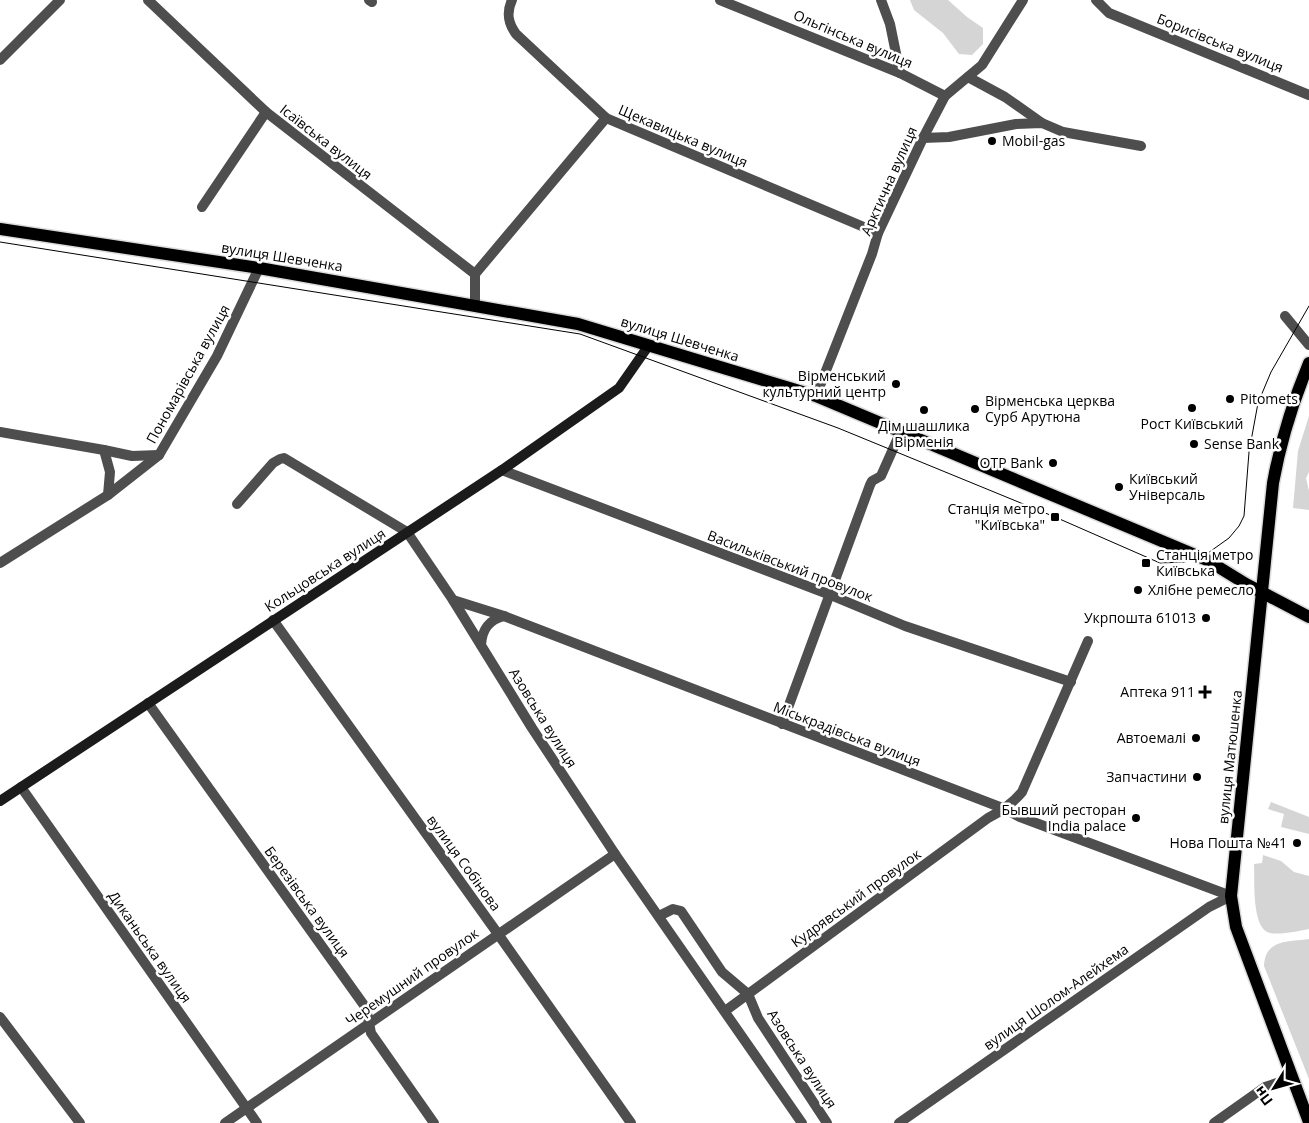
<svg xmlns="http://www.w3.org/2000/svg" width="1309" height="1123" viewBox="0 0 1309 1123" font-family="'Open Sans',sans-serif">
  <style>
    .green { fill: #d5d5d5 }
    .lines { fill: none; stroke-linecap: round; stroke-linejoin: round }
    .primary-casing { stroke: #dbdbdb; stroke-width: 15 }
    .street { stroke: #4e4e4e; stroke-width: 10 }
    .secondary { stroke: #1b1b1b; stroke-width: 10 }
    .primary { stroke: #000; stroke-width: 12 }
    .tram { stroke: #000; stroke-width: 1 }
    .poi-dot { fill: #000; stroke: #fff; stroke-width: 2 }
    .labels { text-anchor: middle; stroke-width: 5; stroke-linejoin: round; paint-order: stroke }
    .street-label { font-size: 14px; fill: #000; stroke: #fff }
    .poi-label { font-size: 14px; fill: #000; stroke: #fff; text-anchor: end }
  </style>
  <rect width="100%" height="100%" fill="#fff"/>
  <g class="green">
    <polygon points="910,0 948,0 967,17 983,28 983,44 972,55 959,54 943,33 914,10"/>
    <polygon points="1309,416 1309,472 1306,478 1309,491 1309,510 1293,508 1298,451"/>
    <polygon points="1271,802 1309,817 1309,834 1281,827 1284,814 1268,809"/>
    <path d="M1263 855 1281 861 1294 872 1309 876V929C1297 931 1282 935 1270 933 1251 929 1255 879 1254 864L1262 863Z"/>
    <path d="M1309 939V1079L1264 966C1265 939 1288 942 1309 939Z"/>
  </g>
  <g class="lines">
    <defs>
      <g id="primary">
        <polyline points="0,229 259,268 578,324 816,396 1207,560 1246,584 1309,617"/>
        <path d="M1309 363C1292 404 1281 439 1273 483L1231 896 1236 927 1309 1122"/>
      </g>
    </defs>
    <use href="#primary" class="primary-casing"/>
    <g class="street">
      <polyline points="148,0 266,112 475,274 475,305"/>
      <polyline points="369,0 372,2"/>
      <path d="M512 0C506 13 508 23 516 34L606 118 878 233"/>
      <polyline points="720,0 900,73 945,96"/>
      <polyline points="881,0 890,24 900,73"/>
      <polyline points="1096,0 1109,13 1309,95"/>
      <polyline points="0,60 60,0"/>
      <polyline points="968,77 1005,97 1042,123"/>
      <polyline points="923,138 949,137 1016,124 1042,123 1063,132 1141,146"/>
      <polyline points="202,207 266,112"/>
      <polyline points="475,274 606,118"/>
      <polyline points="1285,316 1309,345"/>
      <polyline points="816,396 872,254 878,233 923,138 945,96 982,65 1023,0"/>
      <polyline points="0,432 104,450 132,456 159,455"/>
      <polyline points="104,450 110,472 108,495"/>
      <polyline points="502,470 828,594 905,626 1071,682"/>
      <polyline points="237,504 273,463 280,459 284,458 407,532 453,600 532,728 615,854 802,1123"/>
      <polyline points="0,563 108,495 159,455 217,356 259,268"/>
      <polyline points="453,600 504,616 1005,809 1020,817 1231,896"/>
      <polyline points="273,620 498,934 631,1123"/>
      <path d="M481 645C482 629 489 620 504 616"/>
      <polyline points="148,703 366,1008 371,1033 434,1123"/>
      <polyline points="782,724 870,485 872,481 881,476 901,431"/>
      <polyline points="21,787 257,1123"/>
      <polyline points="659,916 673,909 681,911 722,972 748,994 758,1018 827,1123"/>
      <path d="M725 1011 988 818C1002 811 1012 804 1022 792L1088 641"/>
      <polyline points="0,1017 80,1123"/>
      <polyline points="225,1123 615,854"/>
      <polyline points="899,1123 1209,907 1231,896"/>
      <polyline points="1214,1123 1265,1087 1292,1078"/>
    </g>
    <polyline class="secondary" points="0,801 502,470 619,388 649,345"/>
    <use href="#primary" class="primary"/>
    <polyline class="tram" points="0,242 580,334 838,428 1055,517 1160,563 1184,562 1201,558 1229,538 1239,526 1244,516 1249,452 1258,403 1271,372 1309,306"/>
  </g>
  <g class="poi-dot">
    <circle cx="992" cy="141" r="5"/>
    <circle cx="896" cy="384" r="5"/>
    <circle cx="1230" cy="399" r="5"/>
    <circle cx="1192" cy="408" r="5"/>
    <circle cx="975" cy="409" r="5"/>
    <circle cx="924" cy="410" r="5"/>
    <circle cx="1194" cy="444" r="5"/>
    <circle cx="1053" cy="463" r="5"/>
    <circle cx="1119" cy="487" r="5"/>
    <rect x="1050" y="512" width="10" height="10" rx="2.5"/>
    <rect x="1141" y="558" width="10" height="10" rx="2.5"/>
    <circle cx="1138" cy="590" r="5"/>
    <circle cx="1206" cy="618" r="5"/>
    <path d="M1202.5 684.5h5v5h5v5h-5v5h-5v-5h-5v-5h5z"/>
    <circle cx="1196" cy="738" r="5"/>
    <circle cx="1197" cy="777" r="5"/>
    <circle cx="1136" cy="818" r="5"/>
    <circle cx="1297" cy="843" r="5"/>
  </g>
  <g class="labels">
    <g class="street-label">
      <text transform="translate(853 39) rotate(23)" y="5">Ольгінська вулиця</text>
      <text transform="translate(1220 43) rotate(22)" y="5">Борисівська вулиця</text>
      <text transform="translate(683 136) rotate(23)" y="5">Щекавицька вулиця</text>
      <text transform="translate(326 142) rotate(38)" y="5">Ісаївська вулиця</text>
      <text transform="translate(889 181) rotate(-66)" y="5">Арктична вулиця</text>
      <text transform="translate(282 257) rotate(9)" y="5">вулиця Шевченка</text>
      <text transform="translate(680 339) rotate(17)" y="5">вулиця Шевченка</text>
      <text transform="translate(188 374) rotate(-61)" y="5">Пономарівська вулиця</text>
      <text transform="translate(790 566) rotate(21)" y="5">Васильківський провулок</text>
      <text transform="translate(325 570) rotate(-33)" y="5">Кольцовська вулиця</text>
      <text transform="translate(543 718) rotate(58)" y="5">Азовська вулиця</text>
      <text transform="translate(847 734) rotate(21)" y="5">Міськрадівська вулиця</text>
      <text transform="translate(1230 757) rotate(-84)" y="5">вулиця Матюшенка</text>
      <text transform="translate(464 863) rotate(54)" y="5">вулиця Собінова</text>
      <text transform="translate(856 898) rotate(-36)" y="5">Кудрявський провулок</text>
      <text transform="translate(307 902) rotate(54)" y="5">Березівська вулиця</text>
      <text transform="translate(150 947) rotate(55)" y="5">Диканьська вулиця</text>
      <text transform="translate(412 977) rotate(-35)" y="5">Черемушний провулок</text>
      <text transform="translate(1056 997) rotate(-35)" y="5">вулиця Шолом-Алейхема</text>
      <text transform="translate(802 1059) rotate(57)" y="5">Азовська вулиця</text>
    </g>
    <g class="poi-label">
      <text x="1002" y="146" text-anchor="start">Mobil-gas</text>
      <text x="886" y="381">Вірменський<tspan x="886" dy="16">культурний центр</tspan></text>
      <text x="1240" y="404" text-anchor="start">Pitomets</text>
      <text x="985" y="406" text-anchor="start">Вірменська церква<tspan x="985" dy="16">Сурб Арутюна</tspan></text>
      <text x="1192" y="429" text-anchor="middle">Рост Київський</text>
      <text x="924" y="431" text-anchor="middle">Дім шашлика<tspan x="924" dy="16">Вірменія</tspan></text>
      <text x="1204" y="449" text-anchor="start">Sense Bank</text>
      <text x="1043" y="468">OTP Bank</text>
      <text x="1129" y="484" text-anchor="start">Київський<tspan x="1129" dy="16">Універсаль</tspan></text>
      <text x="1045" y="514">Станція метро<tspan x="1045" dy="16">"Київська"</tspan></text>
      <text x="1156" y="560" text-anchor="start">Станція метро<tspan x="1156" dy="16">Київська</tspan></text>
      <text x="1148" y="595" text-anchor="start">Хлібне ремесло</text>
      <text x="1196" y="623">Укрпошта 61013</text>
      <text x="1195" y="697">Аптека 911</text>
      <text x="1186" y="743">Автоемалі</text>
      <text x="1187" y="782">Запчастини</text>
      <text x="1126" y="815">Бывший ресторан<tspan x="1126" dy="16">India palace</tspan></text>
      <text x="1287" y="848">Нова Пошта №41</text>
    </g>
  </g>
  <g transform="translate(1274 1088) rotate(233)" stroke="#ffffff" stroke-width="4" paint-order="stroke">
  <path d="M0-4L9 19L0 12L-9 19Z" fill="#000000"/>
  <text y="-8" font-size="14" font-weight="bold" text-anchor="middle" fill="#000000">Пн</text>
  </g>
</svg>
